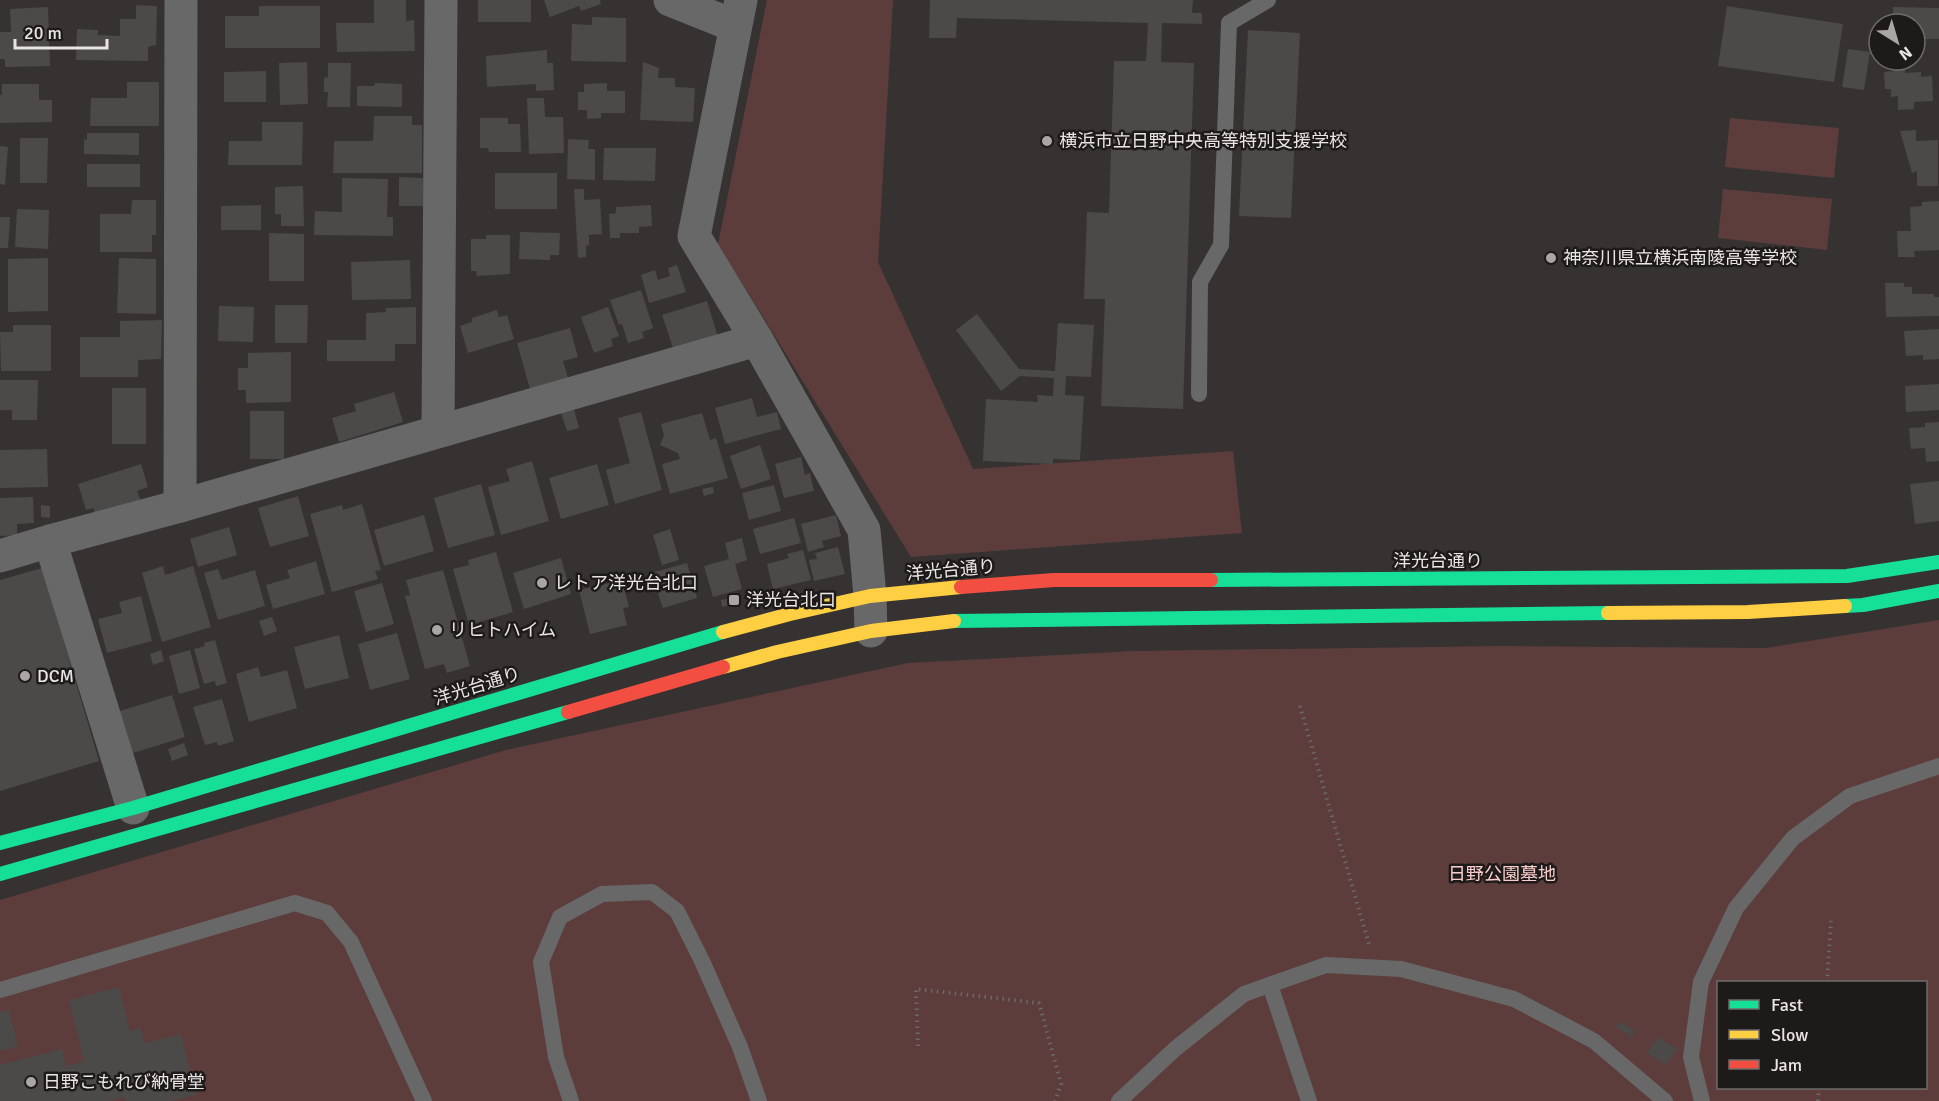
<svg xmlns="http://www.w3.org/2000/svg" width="1939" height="1101" viewBox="0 0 1939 1101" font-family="Signika,'Noto Sans JP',sans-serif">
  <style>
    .green { fill: #5d3d3c; fill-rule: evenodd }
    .building { fill: #4c4949 }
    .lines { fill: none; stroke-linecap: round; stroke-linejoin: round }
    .path { stroke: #6a6969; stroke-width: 4; stroke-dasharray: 1.5 4.5; stroke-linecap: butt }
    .lane { stroke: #676867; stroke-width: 16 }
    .street { stroke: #676867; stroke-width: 33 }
    .fast { stroke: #16e098; stroke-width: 14 }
    .slow { stroke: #ffcf43; stroke-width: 14 }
    .jam { stroke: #f24e42; stroke-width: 14 }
    .poi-dot { fill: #aaa6a6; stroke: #1d1a1a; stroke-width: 2 }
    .labels { text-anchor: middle; stroke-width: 5; stroke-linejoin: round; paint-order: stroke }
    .poi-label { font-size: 18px; fill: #e9e5e5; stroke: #1d1a1a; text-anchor: start }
    .street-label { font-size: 18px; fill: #e9e5e5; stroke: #1d1a1a }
    .park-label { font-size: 18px; fill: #f9cdcc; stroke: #1d1a1a }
  </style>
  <rect width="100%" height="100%" fill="#363232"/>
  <g class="green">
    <polygon points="767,0 893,0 878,262 973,469 1233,451 1242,533 911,557 718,244"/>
    <polygon points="1730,118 1839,128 1834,178 1725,167"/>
    <polygon points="1723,189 1832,199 1827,250 1718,238"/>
    <path d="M1939 620V1101H0V900L506 750 908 663 1134 651 1500 646 1766 648ZM1718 982H1926V1088H1718Z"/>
  </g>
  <g class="building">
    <polygon points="374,0 406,0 406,21 414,20 415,51 337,52 336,23 374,23"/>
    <rect x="478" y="0" width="53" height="22"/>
    <polygon points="544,0 600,0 601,4 581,11 579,6 550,17"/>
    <polygon points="930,0 1193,0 1192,13 1202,13 1202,24 1162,23 1161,62 1194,63 1183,409 1101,406 1105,299 1084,299 1087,212 1109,213 1114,61 1146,61 1148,23 957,18 956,38 929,38"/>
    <polygon points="136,5 157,6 156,45 148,47 148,61 76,60 77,29 98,30 98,35 120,36 120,19 136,19"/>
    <polygon points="259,6 320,6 320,48 225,48 225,16 259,16"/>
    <polygon points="1727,6 1843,24 1834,82 1718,66"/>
    <polygon points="48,7 50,66 5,67 5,59 0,59 0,32 11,32 10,9"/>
    <polygon points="1893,7 1939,8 1939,39 1915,39 1915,24 1893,24"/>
    <polygon points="592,17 626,18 626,62 571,61 572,24 592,25"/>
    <polygon points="1248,30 1300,33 1291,218 1239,216"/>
    <polygon points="1848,49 1870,52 1864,90 1842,87"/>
    <polygon points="547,50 547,63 553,63 554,90 536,91 536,84 487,87 486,56"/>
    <polygon points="307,62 308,104 280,105 279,63"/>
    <polygon points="643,62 659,68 658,78 675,78 675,87 695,88 693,122 640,120"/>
    <polygon points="328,63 351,63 350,107 327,107 328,92 324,92 324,78 328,77"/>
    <polygon points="1905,66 1905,73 1921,72 1921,77 1932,76 1933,101 1914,102 1914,109 1898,110 1898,96 1891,97 1891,89 1885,89 1884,72 1894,71 1894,67"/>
    <polygon points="266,71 266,102 224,102 224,72"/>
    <polygon points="127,82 159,82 159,126 90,126 91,98 127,98"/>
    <polygon points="375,83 402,84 402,107 357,106 357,86 374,86"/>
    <polygon points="607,83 607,91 625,91 625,113 601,113 601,118 587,119 587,110 578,110 578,92 584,92 584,84"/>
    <polygon points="2,84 39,84 39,100 52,100 52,122 0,123 0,95 2,95"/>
    <polygon points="527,98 544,98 545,117 563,117 564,153 529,154"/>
    <polygon points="374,116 412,116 412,125 422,125 422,173 333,173 334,141 373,141"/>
    <polygon points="480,118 508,118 508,124 520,124 521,152 489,152 488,148 480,148"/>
    <polygon points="262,122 303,122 302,165 228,165 229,141 262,141"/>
    <polygon points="1916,130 1916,141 1938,140 1938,186 1917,186 1917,171 1912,173 1900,131"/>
    <polygon points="87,133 139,133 139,155 84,154 84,139 87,140"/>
    <polygon points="20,138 48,138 47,183 20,183"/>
    <polygon points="568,139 589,140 588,149 595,149 595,180 567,179"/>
    <polygon points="0,146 8,147 5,185 0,184"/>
    <polygon points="604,148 656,148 655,181 603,180"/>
    <rect x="87" y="164" width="53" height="23"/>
    <rect x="495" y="173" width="62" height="36"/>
    <polygon points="399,177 423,178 423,206 399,206"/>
    <polygon points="342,178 388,179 387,217 393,217 393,236 314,235 315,211 342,212"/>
    <polygon points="303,186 304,226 281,226 281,214 275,214 275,187"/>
    <polygon points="574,189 584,189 584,200 600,199 602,234 589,235 589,245 586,246 586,257 578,258"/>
    <polygon points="132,200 156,200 156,235 152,235 152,252 100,252 100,214 131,214"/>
    <polygon points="1939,201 1939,250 1914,251 1915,257 1898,257 1897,231 1911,231 1910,207 1922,206 1922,202"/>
    <polygon points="261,205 261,230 221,230 221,206"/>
    <polygon points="651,205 652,226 639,227 639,233 620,233 620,238 610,238 609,214 616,213 616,207"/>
    <polygon points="17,209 49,210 48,249 15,247"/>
    <polygon points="0,217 10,217 8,248 0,248"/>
    <polygon points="520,232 560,233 559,255 550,255 550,260 519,259"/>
    <polygon points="269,233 304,234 304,281 269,281"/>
    <polygon points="486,235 510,235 510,274 477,276 476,271 471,271 471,239 486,239"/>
    <polygon points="48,258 48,311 8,312 8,259"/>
    <polygon points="119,258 156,259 156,314 117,313"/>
    <polygon points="410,260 411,299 352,300 351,262"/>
    <polygon points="677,265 686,292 649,303 641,275 655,270 658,280 670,276 668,268"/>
    <polygon points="1885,283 1904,283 1904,287 1912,287 1912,294 1934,294 1934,297 1939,297 1939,316 1886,317"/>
    <polygon points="641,290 653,328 642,332 644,338 628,343 622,324 619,325 610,300"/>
    <polygon points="707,301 718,337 674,351 662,315"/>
    <polygon points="275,305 308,305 307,343 275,343"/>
    <polygon points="219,306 254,307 253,342 218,341"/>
    <polygon points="416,307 416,344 395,344 395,361 327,361 327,340 366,340 366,313 386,312 386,308"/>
    <polygon points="608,307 619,336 611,339 613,346 594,353 581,317"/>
    <polygon points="497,310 499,317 507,315 514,339 468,353 460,326 472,322 472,318"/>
    <polygon points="977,314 1019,369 1055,371 1058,323 1094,325 1091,377 1066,376 1065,395 1084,396 1080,460 1053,459 1053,464 983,461 986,399 1038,402 1037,395 1053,396 1054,378 1020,376 1001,391 956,330"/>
    <polygon points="162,320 161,359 138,360 138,377 80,377 80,337 120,337 120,321"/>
    <polygon points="13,325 51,325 51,371 1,371 0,332 13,332"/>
    <polygon points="570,328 578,357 563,361 568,378 530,389 517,343"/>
    <polygon points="1939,329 1939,359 1923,360 1923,355 1906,356 1904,331"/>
    <polygon points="291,352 291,402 246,403 246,390 238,390 238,368 248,368 248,353"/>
    <polygon points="0,380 38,380 37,420 12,420 12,410 0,410"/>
    <polygon points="1939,384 1939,410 1906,412 1905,386"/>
    <rect x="112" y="388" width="34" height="56"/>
    <polygon points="394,392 403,422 339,442 332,418 356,411 354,404"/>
    <polygon points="752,398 757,417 777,412 781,429 725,444 715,408"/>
    <polygon points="574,409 579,428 567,431 561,413"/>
    <rect x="250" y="411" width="34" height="48"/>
    <polygon points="641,412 662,490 615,504 606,470 630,463 618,418"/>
    <polygon points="702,413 710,440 716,438 728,478 670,494 662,464 680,459 678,453 660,445 664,435 661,424"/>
    <polygon points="1939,422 1939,461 1926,462 1925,448 1911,449 1909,428 1925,427 1925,423"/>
    <polygon points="760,445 771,479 741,489 730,456"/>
    <polygon points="47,449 48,487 0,488 0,450"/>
    <polygon points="801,457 805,475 810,473 814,491 784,498 775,464"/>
    <polygon points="532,461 549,521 501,535 488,487 510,481 506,469"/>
    <polygon points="141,464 148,487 137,491 141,502 96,517 93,508 86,510 78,484"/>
    <polygon points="597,464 609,505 561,519 549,478"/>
    <polygon points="1939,481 1939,521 1915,524 1910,484"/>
    <polygon points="481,484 495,535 448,548 434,498"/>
    <polygon points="774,485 781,511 749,520 742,493"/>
    <polygon points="713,487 714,493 704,496 702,489"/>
    <polygon points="298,496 309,536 270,547 258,508"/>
    <polygon points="33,497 34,523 17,524 17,535 0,536 0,498"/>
    <polygon points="362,504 381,570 375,571 378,579 332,592 310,514 342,505 343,510"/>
    <polygon points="41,505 50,506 50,518 41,517"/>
    <polygon points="424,515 434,551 384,566 374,530"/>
    <polygon points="836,515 841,536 822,541 824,547 808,552 801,524"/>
    <polygon points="794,518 801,543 760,554 753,529"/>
    <polygon points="229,527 237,555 198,567 190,539"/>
    <polygon points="670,529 679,560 662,565 653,535"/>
    <polygon points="742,538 747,560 735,564 742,589 713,597 704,566 729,559 725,543"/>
    <polygon points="838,547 845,574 814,581 809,560 817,559 815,553"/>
    <polygon points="803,550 811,580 773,589 767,564 789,558 787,554"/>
    <polygon points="496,552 513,612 469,625 453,569 469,565 468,560"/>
    <polygon points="561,558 571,594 524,609 513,573"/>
    <polygon points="316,561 325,594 273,609 266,585 290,578 287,570"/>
    <polygon points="687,563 697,598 663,608 651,573"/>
    <polygon points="163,566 165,575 193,566 211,627 162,642 142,573"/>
    <polygon points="42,568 99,761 0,791 0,580"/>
    <polygon points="218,569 222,580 255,570 265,606 218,620 204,573"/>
    <polygon points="443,570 470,666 447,673 444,664 425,669 405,596 410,595 406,580"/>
    <polygon points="622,580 629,607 623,608 627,625 590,634 579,590"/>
    <polygon points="382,583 394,624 366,632 354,591"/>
    <polygon points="141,596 152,641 107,653 98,619 122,613 119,602"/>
    <polygon points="736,597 737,603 722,607 721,600"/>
    <polygon points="272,617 277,631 264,636 259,621"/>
    <polygon points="397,633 410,679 370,690 358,644"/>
    <polygon points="339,635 349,678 305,689 294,647"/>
    <polygon points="215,640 227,683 216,686 215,681 204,684 194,649 205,646 204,643"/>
    <polygon points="161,650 164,661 153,665 150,654"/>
    <polygon points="190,650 200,688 179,694 169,656"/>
    <polygon points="258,667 261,677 287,670 297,708 249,722 236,674"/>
    <polygon points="172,695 185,737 133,753 120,711"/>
    <polygon points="222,699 234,741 218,746 217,742 205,745 193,707"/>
    <polygon points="184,743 188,755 172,761 168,749"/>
    <polygon points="119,987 130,1031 141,1028 145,1043 181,1034 196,1095 172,1101 125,1101 124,1097 110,1101 0,1101 0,1065 62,1049 66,1066 84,1061 69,1000"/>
    <polygon points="9,1010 18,1046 0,1051 0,1012"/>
    <polygon points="1620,1022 1635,1031 1632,1037 1616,1027"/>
    <polygon points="1658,1037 1677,1049 1666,1065 1647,1053"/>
  </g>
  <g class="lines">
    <g class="path">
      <polyline points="1300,706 1369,944"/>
      <polyline points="1827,982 1831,921"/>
      <polyline points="918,1046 916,989 1039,1003 1061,1084 1055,1101"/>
      <polyline points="1818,1101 1819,1088"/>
    </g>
    <g class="lane">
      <polyline points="1199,394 1200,282 1221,245 1229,23 1268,0"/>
      <polyline points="1270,985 1309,1101"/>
      <polyline points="0,990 295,903 327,913 351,942 424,1101"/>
      <polyline points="571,1101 556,1057 541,962 560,917 602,894 652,892 677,911 702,961 740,1047 759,1101"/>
      <polyline points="1119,1101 1175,1049 1244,994 1326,965 1401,969 1514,999 1594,1041 1665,1101"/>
      <polyline points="1702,1101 1691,1057 1701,982 1736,908 1793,838 1850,796 1939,766"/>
    </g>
    <g class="street">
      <polyline points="670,0 735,26"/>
      <polyline points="741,0 694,236 757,340 864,530 870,596 871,631"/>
      <polyline points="438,431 441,0"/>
      <polyline points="180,506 181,0"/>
      <polyline points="50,541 180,506 757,340"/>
      <polyline points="0,556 50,541 133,808"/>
    </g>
    <g class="fast">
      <polyline points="1211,580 1847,576 1939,562"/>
      <polyline points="1845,606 1863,605 1939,591"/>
      <polyline points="954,621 1608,613"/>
      <polyline points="0,843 133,808 723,632"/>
      <polyline points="0,874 568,712"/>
    </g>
    <g class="slow">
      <polyline points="1608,613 1748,612 1845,606"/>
      <polyline points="723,632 790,614 870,596 961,587"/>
      <polyline points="723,667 777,652 871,631 954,621"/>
    </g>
    <g class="jam">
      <polyline points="961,587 1054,580 1211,580"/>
      <polyline points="568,712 723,667"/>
    </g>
  </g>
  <g class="poi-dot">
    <circle cx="1047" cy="141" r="6"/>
    <circle cx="1551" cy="258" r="6"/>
    <circle cx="542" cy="583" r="6"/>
    <rect x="728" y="594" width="12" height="12" rx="3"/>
    <circle cx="437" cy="630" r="6"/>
    <circle cx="25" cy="676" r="6"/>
    <circle cx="31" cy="1082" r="6"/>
  </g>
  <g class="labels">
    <g class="poi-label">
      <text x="1059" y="147">横浜市立日野中央高等特別支援学校</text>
      <text x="1563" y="264">神奈川県立横浜南陵高等学校</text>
      <text x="554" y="589">レトア洋光台北口</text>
      <text x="746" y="606">洋光台北口</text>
      <text x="449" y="636">リヒトハイム</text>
      <text x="37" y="682">DCM</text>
      <text x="43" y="1088">日野こもれび納骨堂</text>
    </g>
    <g class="street-label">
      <text x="1438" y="567">洋光台通り</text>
      <text transform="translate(951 570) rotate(-5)" y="6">洋光台通り</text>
      <text transform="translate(477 686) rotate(-17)" y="6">洋光台通り</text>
    </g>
    <g class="park-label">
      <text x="1502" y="880">日野公園墓地</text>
    </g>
  </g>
  <rect x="1717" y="981" width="210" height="108" fill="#1d1a1a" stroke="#6f6b6b" stroke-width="1.5"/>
  <rect x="1729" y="1000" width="30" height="9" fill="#16e098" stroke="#6f6b6b" stroke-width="1.5"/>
  <text x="1771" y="1011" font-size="18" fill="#e9e5e5">Fast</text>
  <rect x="1729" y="1030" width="30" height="9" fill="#ffcf43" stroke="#6f6b6b" stroke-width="1.5"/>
  <text x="1771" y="1041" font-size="18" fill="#e9e5e5">Slow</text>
  <rect x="1729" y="1060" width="30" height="9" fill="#f24e42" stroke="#6f6b6b" stroke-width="1.5"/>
  <text x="1771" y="1071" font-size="18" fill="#e9e5e5">Jam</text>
  <g transform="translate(1897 42) rotate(143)"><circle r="28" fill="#1d1a1a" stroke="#6f6b6b" stroke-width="1.5"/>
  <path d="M0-4.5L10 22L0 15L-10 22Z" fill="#aaa6a6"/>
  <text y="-9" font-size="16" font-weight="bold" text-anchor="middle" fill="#e9e5e5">N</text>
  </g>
  <path d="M15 39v9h92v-9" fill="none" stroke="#e9e5e5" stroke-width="3"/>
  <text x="24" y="39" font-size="18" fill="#e9e5e5" stroke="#1d1a1a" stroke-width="4.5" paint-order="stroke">20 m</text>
</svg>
